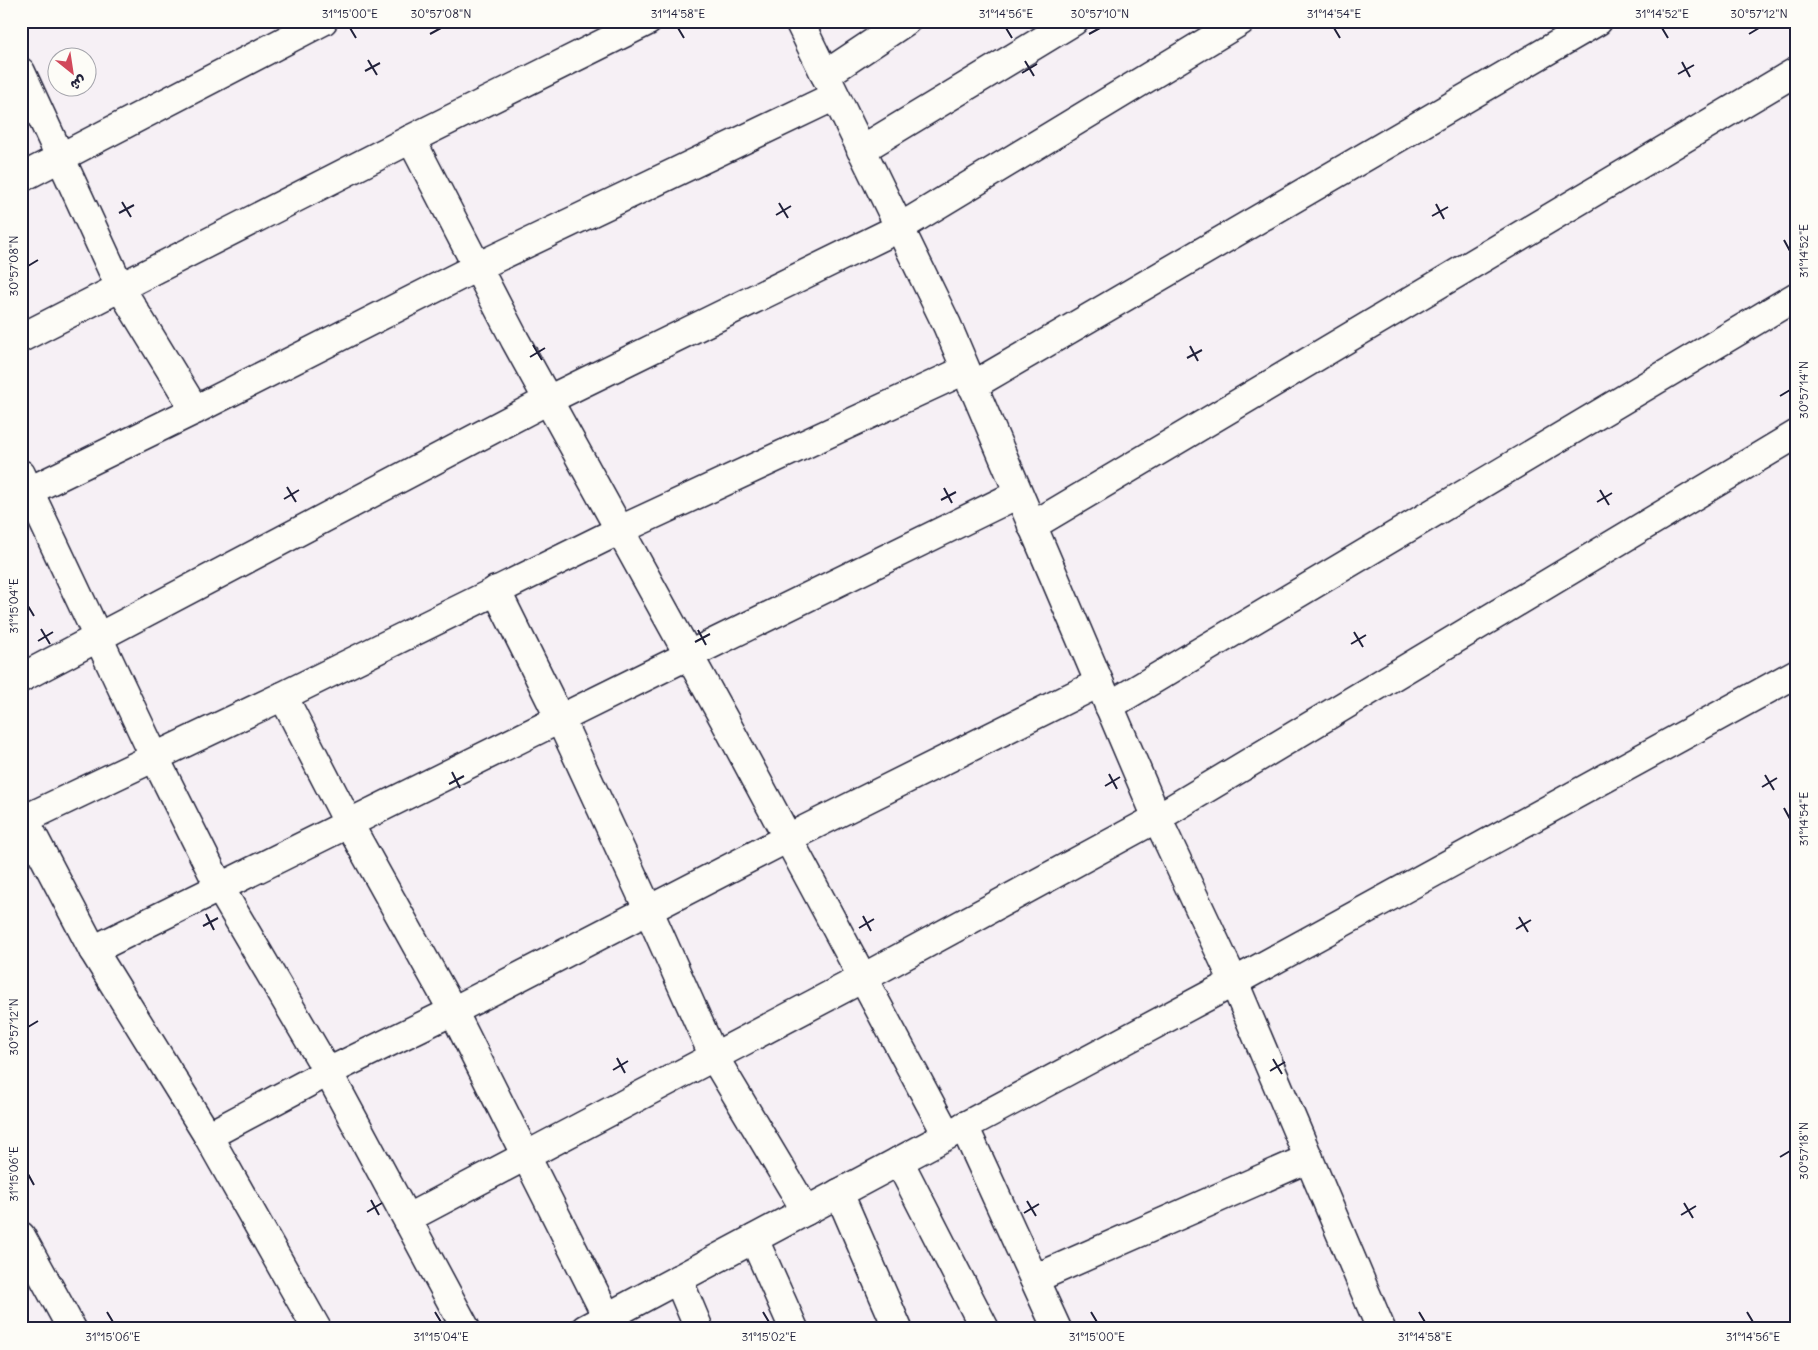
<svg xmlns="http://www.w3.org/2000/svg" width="1818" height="1350" viewBox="0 0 1818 1350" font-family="Delius,'Playpen Sans Arabic',sans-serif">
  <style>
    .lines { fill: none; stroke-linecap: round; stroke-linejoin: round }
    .minor-casing { stroke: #22223b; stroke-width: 31 }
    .minor { stroke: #fdfcf7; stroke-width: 28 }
    .ticks { fill: none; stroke: #22223b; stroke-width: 2 }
    .neatline { fill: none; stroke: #22223b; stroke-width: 2 }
    .ticks-label { font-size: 12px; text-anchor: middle; fill: #22223b }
  </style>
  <rect width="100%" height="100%" fill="#f6f0f5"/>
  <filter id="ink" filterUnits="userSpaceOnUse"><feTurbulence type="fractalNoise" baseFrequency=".02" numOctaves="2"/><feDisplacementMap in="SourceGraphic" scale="10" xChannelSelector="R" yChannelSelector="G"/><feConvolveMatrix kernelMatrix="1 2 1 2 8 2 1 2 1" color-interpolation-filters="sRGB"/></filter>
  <g filter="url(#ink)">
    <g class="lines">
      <defs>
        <g id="minor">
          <polyline points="799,21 947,325 1157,818 1234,982 1381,1329"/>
          <polyline points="21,72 120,287 195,410"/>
          <polyline points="825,75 906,21"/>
          <polyline points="411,139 515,340 725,721 947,1135"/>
          <polyline points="861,150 1074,21"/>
          <polyline points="21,178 323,21"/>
          <polyline points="21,338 411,139 648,21"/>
          <polyline points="972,386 1598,21"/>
          <polyline points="21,474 155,758 220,888 328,1072 466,1329"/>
          <polyline points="21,495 195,410 477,267 835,96"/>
          <polyline points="1032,526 1797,71"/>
          <polyline points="496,590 560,719 648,909 714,1057 806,1211"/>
          <polyline points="21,678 548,400 899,228 1241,21"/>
          <polyline points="283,696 349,824 453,1011 607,1317"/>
          <polyline points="1109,706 1797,296"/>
          <polyline points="21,813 93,950 208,1136 317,1329"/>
          <polyline points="25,819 283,696 620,530 965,370"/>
          <polyline points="93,950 689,655 1018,494"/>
          <polyline points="964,1126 1057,1329"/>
          <polyline points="208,1136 328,1072 453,1011 788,838 1099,683"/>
          <polyline points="899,1161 985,1329"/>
          <polyline points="839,1193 898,1329"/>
          <polyline points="408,1218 863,978 1157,818 1797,434"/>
          <polyline points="21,1236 72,1329"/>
          <polyline points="754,1239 794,1329"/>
          <polyline points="678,1279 699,1329"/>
          <polyline points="1034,1279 1309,1158"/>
          <polyline points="585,1329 1234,982 1797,673"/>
        </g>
      </defs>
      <use href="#minor" class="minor-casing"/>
      <use href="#minor" class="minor"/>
    </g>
  </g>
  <path class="ticks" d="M350 28 356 38M678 28 684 38M1006 28 1012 38M1334 28 1340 38M1662 28 1668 38M430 34 441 28M1089 34 1100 28M1749 34 1759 28M368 60 377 75M1025 61 1034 76M1682 62 1690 77M365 71 380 63M1022 73 1037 64M1678 74 1694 65M122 202 131 217M779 203 788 218M1436 204 1444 219M119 213 134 205M776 215 791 206M1432 216 1448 207M1784 240 1790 251M28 266 38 260M533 345 542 360M1190 346 1198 361M530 357 545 348M1187 358 1202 350M1780 396 1790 390M287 487 296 502M944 488 952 503M1600 490 1609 505M284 499 299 490M941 500 956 492M1597 502 1612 493M28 606 34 616M41 629 50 644M698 630 706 645M1354 632 1363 647M38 641 53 632M695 642 710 634M1351 644 1366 635M452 772 460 788M1109 774 1117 789M1765 775 1774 790M449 784 464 776M1105 786 1120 777M1762 787 1777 778M1784 808 1790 819M206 914 214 930M863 916 871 931M1519 917 1528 932M203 926 218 918M859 928 874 919M1516 929 1531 920M28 1027 38 1021M617 1058 625 1073M1273 1059 1282 1074M613 1070 628 1061M1270 1071 1285 1062M1780 1157 1790 1151M28 1174 34 1185M371 1200 379 1215M1027 1201 1036 1216M1684 1203 1693 1218M367 1212 382 1203M1024 1213 1039 1204M1681 1215 1696 1206M107 1312 113 1322M435 1312 441 1322M763 1312 769 1322M1091 1312 1097 1322M1419 1312 1425 1322M1747 1312 1753 1322"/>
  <rect width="1818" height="1350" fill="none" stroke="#fdfcf7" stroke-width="55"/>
  <g transform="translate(72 72) rotate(150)"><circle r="24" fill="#fdfcf7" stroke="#a5a5ac"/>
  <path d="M0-4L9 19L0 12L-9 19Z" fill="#d1495b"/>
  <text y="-8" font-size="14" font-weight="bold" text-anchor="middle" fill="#22223b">ش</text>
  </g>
  <rect x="28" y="28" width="1762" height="1294" class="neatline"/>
  <g class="ticks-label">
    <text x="350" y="18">31°15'00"E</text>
    <text x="441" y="18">30°57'08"N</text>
    <text x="678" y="18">31°14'58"E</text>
    <text x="1006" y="18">31°14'56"E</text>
    <text x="1100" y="18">30°57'10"N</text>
    <text x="1334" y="18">31°14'54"E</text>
    <text x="1662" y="18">31°14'52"E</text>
    <text x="1759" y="18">30°57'12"N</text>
    <text transform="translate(1804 251) rotate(-90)" y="4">31°14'52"E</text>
    <text transform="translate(14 266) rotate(-90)" y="4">30°57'08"N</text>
    <text transform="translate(1804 390) rotate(-90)" y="4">30°57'14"N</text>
    <text transform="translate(14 606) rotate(-90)" y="4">31°15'04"E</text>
    <text transform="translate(1804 819) rotate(-90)" y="4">31°14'54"E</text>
    <text transform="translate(14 1027) rotate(-90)" y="4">30°57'12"N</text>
    <text transform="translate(1804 1151) rotate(-90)" y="4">30°57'18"N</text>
    <text transform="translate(14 1174) rotate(-90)" y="4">31°15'06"E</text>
    <text x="113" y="1341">31°15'06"E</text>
    <text x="441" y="1341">31°15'04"E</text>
    <text x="769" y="1341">31°15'02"E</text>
    <text x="1097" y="1341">31°15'00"E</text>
    <text x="1425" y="1341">31°14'58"E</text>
    <text x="1753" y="1341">31°14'56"E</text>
  </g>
</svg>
